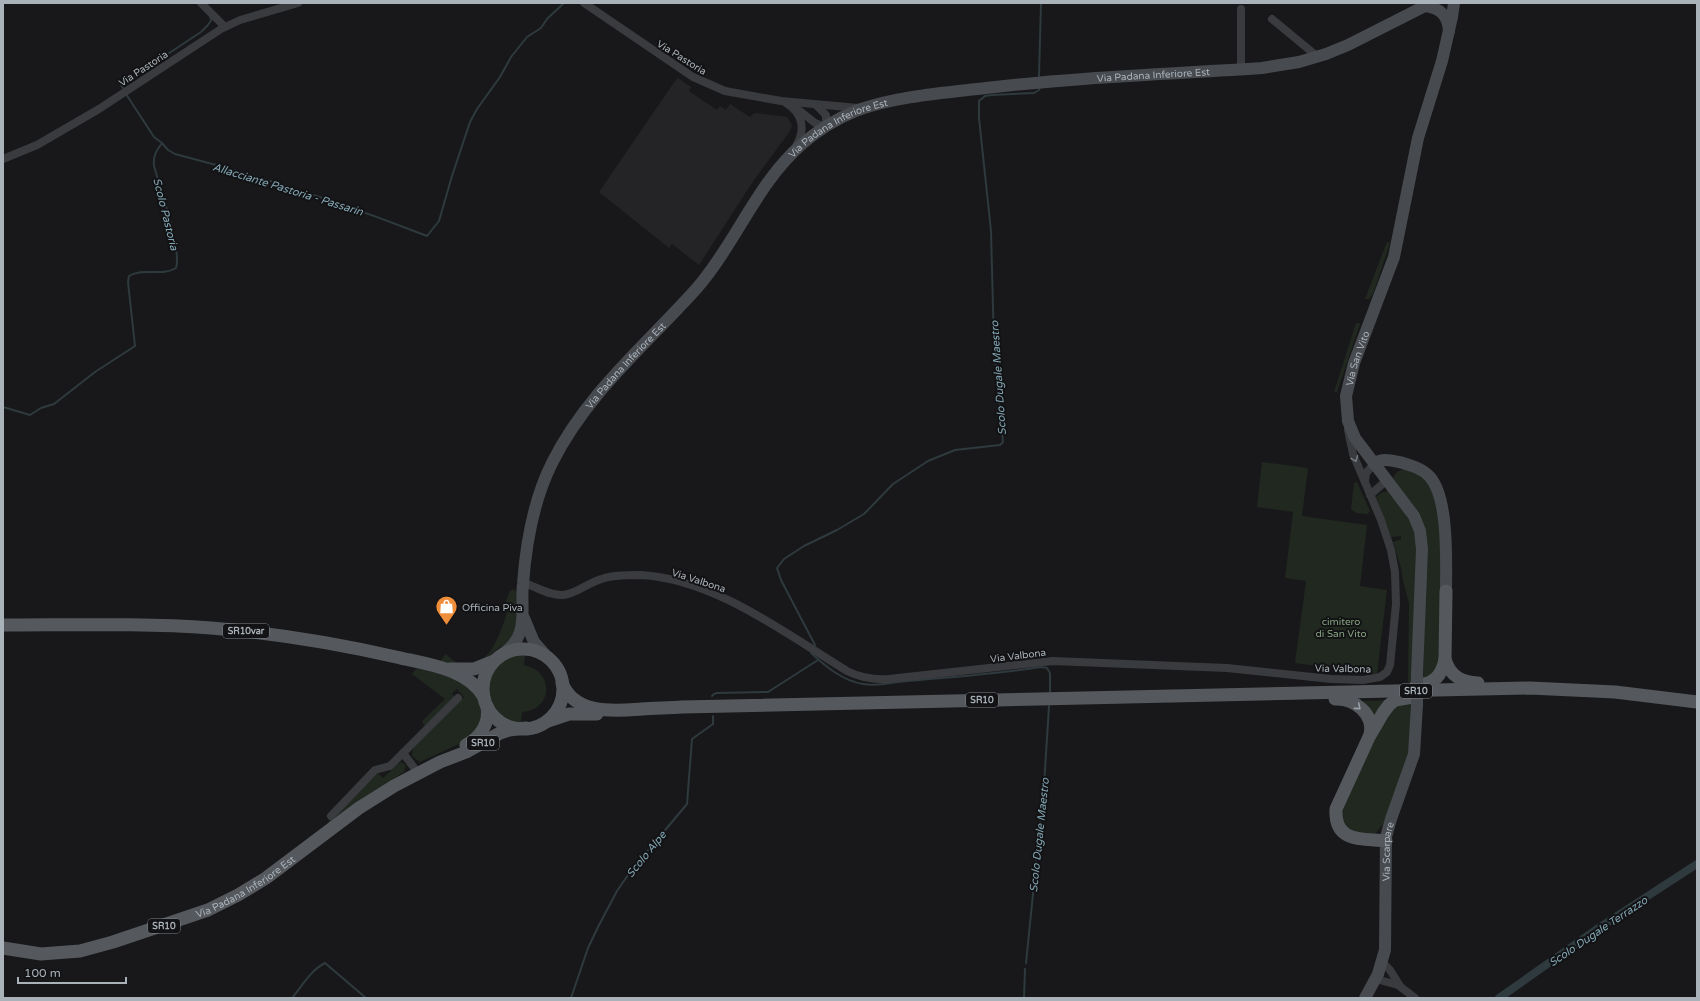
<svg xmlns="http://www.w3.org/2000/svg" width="1700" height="1001" viewBox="0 0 1700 1001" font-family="'Varela Round',sans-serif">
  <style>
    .built { fill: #242427 }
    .green { fill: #202820 }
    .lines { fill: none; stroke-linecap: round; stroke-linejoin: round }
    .stream { stroke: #2e3a3e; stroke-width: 2 }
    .canal { stroke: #2e3a3e; stroke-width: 8 }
    .street { stroke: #393b3f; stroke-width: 8 }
    .secondary { stroke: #474a4f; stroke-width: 12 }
    .primary { stroke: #55595e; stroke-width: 13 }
    .secondary-bridge { stroke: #474a4f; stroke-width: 12 }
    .oneway { stroke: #777c82 }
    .oneway2 { stroke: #99a0a7 }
    .labels { text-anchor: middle; stroke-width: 4; stroke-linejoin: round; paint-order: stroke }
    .shield { fill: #131315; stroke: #7d8288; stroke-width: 1 }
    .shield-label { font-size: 9px; font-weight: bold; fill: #aab2b9 }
    .street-label { font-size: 10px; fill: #aab2b9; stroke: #131315 }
    .poi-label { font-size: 10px; fill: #aab2b9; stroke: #131315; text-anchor: start }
    .park-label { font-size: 10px; fill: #87a482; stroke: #131315 }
    .water-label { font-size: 11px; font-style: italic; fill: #82a6b3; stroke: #131315 }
  </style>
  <rect width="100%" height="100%" fill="#18181a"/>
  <polygon class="built" points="678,78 691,87 689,91 717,110 720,106 726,110 730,104 750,117 753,114 757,113 787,117 792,125 790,131 752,183 699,265 672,244 669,248 599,192 675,81"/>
  <g class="green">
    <polygon points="1387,242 1390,243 1373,294 1369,299 1365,299"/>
    <polygon points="1356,323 1360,323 1359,327 1337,392 1334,392"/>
    <polygon points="1262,462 1308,468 1302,516 1367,525 1360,586 1387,590 1377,674 1295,663 1306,581 1285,578 1293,512 1257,507"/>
    <polygon points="1403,469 1419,473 1432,488 1441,533 1440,667 1423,682 1426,546 1393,478 1397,472"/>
    <polygon points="1357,482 1370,511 1368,514 1356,513 1351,509 1354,483"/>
    <polygon points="1388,491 1410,517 1417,542 1412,682 1408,682 1409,603 1403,581 1401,568 1393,542 1401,539 1401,536 1391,537 1376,497 1381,493"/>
    <path d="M513 589 517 592C517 605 521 622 516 634 513 643 507 643 500 647 494 651 489 656 483 661 470 669 453 666 439 662L446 654C450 658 454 662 459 663 488 675 502 629 508 609L504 606 510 591Z"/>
    <path d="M525 654 524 665C555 671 553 710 522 712L521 723C476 716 479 656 525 654Z"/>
    <polygon points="417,668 455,678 476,694 482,709 482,722 468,740 420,762 412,756 413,749 464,697 457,689 452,693 455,697 426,725 424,725 422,721 445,699 412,674"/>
    <polygon points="1388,700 1374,721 1360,701"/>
    <polygon points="1412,700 1409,750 1384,823 1375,834 1361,836 1344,826 1341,810 1390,708"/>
    <polygon points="402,762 406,766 404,772 361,799 330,823 328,822 377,772 383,778 398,764"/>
  </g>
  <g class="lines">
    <g class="stream">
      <polyline points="1039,76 1041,3"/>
      <polyline points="123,88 121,85 201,32 208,25 212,19 210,18"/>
      <path d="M162 143 168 150 175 154C261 176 345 204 427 236L439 221 452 176 470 122 477 109 500 77 511 57 527 37 541 28 547 19 564 3"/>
      <path d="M3 407 30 415 41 408 54 404 95 372 135 346 128 282 129 276C143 267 162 277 176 268 182 250 160 188 154 166 153 156 156 151 162 143L154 137 126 94"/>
      <polyline points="815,645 781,580 777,568 784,559 804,546 837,530 864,514 893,484 928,461 955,450 1000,445 1003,442 994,345 991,231 979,118 979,101 985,96 992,95 1034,93 1039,90 1040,87"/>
      <path d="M811 653C825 666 843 681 863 684 880 687 891 682 908 681 952 677 997 674 1041 667L1047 668 1050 673V693"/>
      <polyline points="712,696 714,694 717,693 768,692 818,660"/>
      <polyline points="1026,963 1044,786 1049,706"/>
      <path d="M292 998C302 986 311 970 325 963L366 998"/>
      <polyline points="571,998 588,948 598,927 617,891 630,872 687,804 692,739 713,724 713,716"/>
      <polyline points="1024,998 1025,969"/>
    </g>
    <polyline class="canal" points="1499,998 1600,927 1697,864"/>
    <g class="street">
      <polyline points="201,3 225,27"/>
      <polyline points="584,3 693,77 725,91 781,101 858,108"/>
      <polyline points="1241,9 1241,69"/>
      <polyline points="1272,19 1318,57"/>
      <path d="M786 103C803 113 806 130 796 146"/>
      <polyline points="816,105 826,115 826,126"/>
      <polyline points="795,107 815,123 825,127"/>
      <polyline points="3,159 37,145 99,109 221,29 240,20 298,3"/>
      <polyline points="1365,482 1366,473 1374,464"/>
      <polyline points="1370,495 1387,480"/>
      <path d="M523 583C536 586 549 596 563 595 575 594 585 585 596 581 609 575 627 575 641 575 715 579 786 634 847 671 861 678 874 680 889 679L1053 661 1227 668 1331 679 1363 680 1380 677 1387 672 1390 665 1396 604 1395 572 1391 550 1381 520 1353 454 1348 430"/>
      <polyline points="403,753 418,773"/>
      <polyline points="331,816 375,770 390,766 458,698"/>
      <polyline points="1382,962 1390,970 1400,986"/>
      <polyline points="1376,979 1398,985 1415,998"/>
    </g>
    <g class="secondary">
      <path d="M1425 6C1440 8 1448 15 1449 31"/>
      <path d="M1374 464C1383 457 1393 461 1403 463 1413 466 1423 469 1430 477 1449 499 1446 563 1446 591"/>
      <polyline points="524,618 534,642 548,658"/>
      <path id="s1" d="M504 653C511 647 517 642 520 632 525 617 521 600 523 584 526 542 533 501 552 463 586 394 646 345 697 288 736 243 757 183 802 144 818 130 838 118 858 110 899 96 943 93 986 88 1078 77 1170 74 1262 68L1299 62 1326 54 1348 45 1431 3"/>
      <path id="s2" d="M1417 674 1422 549 1420 531 1414 516 1355 438 1348 421 1346 396 1354 363 1394 257 1418 138 1442 61 1452 17 1454 3"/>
      <path id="s3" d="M1365 998 1378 974 1385 950 1386 837 1391 819 1414 754 1417 705"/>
    </g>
    <g class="primary">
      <path d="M3 625C72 625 142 623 211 628 274 633 335 643 396 657 425 664 467 668 484 697"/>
      <circle cx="523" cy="689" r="40"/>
      <path d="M1445 659C1450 676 1461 682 1478 683"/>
      <polyline points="449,669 474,669 494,661"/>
      <path d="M562 683C575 715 613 711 642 709 655 708 669 708 682 707L1530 688 1615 692 1697 702"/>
      <path d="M1416 685C1433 685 1442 676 1445 659L1446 591"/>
      <path d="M1335 699C1354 698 1375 714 1370 735"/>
      <polyline points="548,721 569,714 597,714"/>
      <path d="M466 745C481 737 490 723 487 706"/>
      <path d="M1386 841C1364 838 1334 844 1336 809L1369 737 1383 713 1389 705 1395 700 1413 697"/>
      <path id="s4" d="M3 948 41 954 80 951 113 942 208 910 238 895 266 878 359 808 394 786 440 762 466 752 500 733 509 730 526 728"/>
    </g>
    <polyline class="secondary-bridge" points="1417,705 1417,674"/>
  </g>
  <defs><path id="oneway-chevron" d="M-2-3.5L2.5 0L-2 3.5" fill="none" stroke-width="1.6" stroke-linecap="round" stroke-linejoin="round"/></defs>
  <use class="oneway" href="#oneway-chevron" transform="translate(1355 459) rotate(69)"/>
  <use class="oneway2" href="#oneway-chevron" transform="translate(1358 707) rotate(40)"/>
  <defs>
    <symbol id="shop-pin" viewBox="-11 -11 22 30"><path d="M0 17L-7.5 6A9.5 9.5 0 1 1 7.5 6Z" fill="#ee8e3b" stroke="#131315"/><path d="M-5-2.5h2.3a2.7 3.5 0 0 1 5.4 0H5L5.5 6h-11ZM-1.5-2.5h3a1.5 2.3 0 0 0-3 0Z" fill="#fff"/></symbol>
  </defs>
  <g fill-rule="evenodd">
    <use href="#shop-pin" x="434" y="594" width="25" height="34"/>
  </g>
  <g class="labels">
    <g class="shield">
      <rect x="223" y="624" width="46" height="14" rx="3"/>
      <rect x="1400" y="684" width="32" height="14" rx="3"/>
      <rect x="966" y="693" width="32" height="14" rx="3"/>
      <rect x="467" y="736" width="32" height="14" rx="3"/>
      <rect x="148" y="919" width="32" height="14" rx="3"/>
    </g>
    <g class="shield-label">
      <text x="246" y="634">SR10var</text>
      <text x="1416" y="694">SR10</text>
      <text x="982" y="703">SR10</text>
      <text x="483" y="746">SR10</text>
      <text x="164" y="929">SR10</text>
    </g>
    <g class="street-label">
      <text transform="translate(682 57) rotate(32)" y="4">Via Pastoria</text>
      <text transform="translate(143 68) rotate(-33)" y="4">Via Pastoria</text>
      <text dy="4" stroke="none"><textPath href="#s1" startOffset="971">Via Padana Inferiore Est</textPath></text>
      <text dy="4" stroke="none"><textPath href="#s1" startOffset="647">Via Padana Inferiore Est</textPath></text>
      <text dy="4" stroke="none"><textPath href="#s2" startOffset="340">Via San Vito</textPath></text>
      <text dy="4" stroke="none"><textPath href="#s1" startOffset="323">Via Padana Inferiore Est</textPath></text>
      <text transform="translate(699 580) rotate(18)" y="4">Via Valbona</text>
      <text transform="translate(1018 655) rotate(-7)" y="4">Via Valbona</text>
      <text transform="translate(1343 668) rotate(1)" y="4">Via Valbona</text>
      <text dy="4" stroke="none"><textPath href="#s3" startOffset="151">Via Scarpare</textPath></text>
      <text dy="4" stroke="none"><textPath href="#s4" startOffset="256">Via Padana Inferiore Est</textPath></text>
    </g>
    <g class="poi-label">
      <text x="462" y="611">Officina Piva</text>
    </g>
    <g class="park-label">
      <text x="1341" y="625">cimitero<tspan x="1341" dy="12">di San Vito</tspan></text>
    </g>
    <g class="water-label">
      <text transform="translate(288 189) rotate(17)" y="4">Allacciante Pastoria - Passarin</text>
      <text transform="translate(166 214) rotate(76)" y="4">Scolo Pastoria</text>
      <text transform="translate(998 378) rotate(-94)" y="4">Scolo Dugale Maestro</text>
      <text transform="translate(1039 835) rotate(-84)" y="4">Scolo Dugale Maestro</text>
      <text transform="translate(646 854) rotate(-51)" y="4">Scolo Alpe</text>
      <text transform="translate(1598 931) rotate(-34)" y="4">Scolo Dugale Terrazzo</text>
    </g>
  </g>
  <rect width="1700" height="1001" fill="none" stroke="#aab2b9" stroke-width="8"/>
  <path d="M18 977v6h108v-6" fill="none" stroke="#aab2b9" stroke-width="2"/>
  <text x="24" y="977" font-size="12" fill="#aab2b9" stroke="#131315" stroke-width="3" paint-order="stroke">100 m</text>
</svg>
